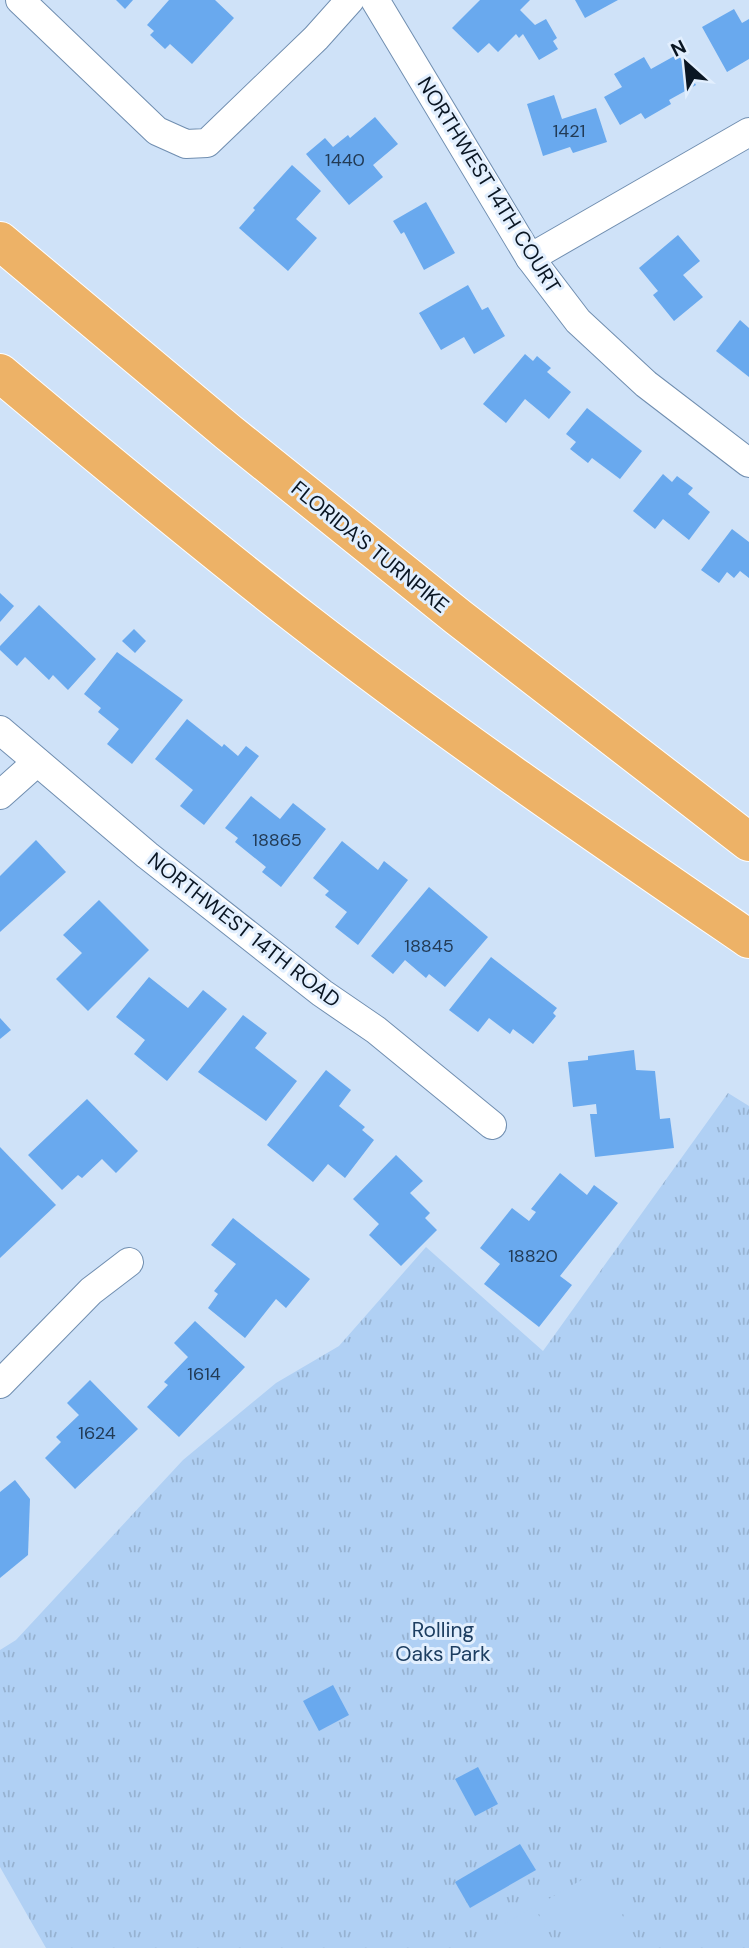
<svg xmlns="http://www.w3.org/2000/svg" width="749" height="1948" viewBox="0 0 749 1948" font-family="'DM Sans',sans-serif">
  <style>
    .grass { fill: url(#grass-tufts) }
    .garden { fill: #b0d0f4 }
    .building { fill: #69a9ee }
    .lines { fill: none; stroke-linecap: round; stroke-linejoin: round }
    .street-casing { stroke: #708eb0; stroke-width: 30 }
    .highway-casing { stroke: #fff; stroke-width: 40 }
    .street { stroke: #fff; stroke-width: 28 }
    .highway { stroke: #edb267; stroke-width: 38 }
    .labels { text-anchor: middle; stroke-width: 6; stroke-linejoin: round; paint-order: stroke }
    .number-label { font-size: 18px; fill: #223b56 }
    .street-label { font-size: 21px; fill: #0a1623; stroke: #e2effe }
    .park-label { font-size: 21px; fill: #1d3e61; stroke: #e2effe }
  </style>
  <defs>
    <pattern id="grass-tufts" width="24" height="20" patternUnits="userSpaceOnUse" patternTransform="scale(1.75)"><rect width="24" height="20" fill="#b0d0f4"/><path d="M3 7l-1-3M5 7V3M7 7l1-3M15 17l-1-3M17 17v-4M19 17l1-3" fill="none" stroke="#96b2d1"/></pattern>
  </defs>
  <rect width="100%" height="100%" fill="#cfe2f8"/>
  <polygon class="grass" points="728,1093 749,1106 749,1948 46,1948 0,1867 0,1650 16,1640 183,1460 276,1383 339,1346 426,1247 543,1351"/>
  <g class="garden">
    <polygon points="597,1871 641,1948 571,1948 545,1901"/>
    <polygon points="534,1907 557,1948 487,1948 481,1937"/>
  </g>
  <g class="building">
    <polygon points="116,0 133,0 125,9"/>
    <polygon points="169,0 215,0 234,18 192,64 170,44 165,49 150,35 154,31 147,25"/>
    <polygon points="480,0 530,0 520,10 535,25 546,19 557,38 553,41 558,49 539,60 523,34 519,38 516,34 498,52 489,43 478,53 452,28"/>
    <polygon points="575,0 618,0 585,18"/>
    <polygon points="734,9 742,23 749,19 749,59 727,72 702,27"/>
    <polygon points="678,54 696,85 669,100 671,104 645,119 641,113 620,125 604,97 622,87 614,74 644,57 651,69"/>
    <polygon points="554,95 562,119 596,108 607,142 573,153 570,147 543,156 527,104"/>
    <polygon points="375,117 398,144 373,165 383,177 349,205 306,154 325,138 333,147 348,135 350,138"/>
    <polygon points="292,165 321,191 296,219 317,238 288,271 239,228 255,210 253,208"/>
    <polygon points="426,202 455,253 424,270 404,232 401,234 393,221"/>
    <polygon points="678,235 700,261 683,275 703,297 674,321 653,295 658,291 639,268"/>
    <polygon points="468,285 482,310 488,307 505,336 474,354 464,337 441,350 419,313"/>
    <polygon points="740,320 749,328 749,377 716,351"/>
    <polygon points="525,354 533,361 537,356 551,368 547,372 571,392 549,419 525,399 506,423 483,404"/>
    <polygon points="587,408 642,451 620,479 592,458 588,463 570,449 576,442 566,434"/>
    <polygon points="663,474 672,482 677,476 693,488 688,494 710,512 689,540 663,519 655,529 633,511"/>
    <polygon points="732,529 749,542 749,578 740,571 734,578 727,572 719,583 701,570"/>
    <polygon points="0,593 14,606 0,622"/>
    <polygon points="39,605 96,659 68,690 53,675 49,680 25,657 17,666 0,650 0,646"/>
    <polygon points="134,629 146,641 135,653 122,641"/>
    <polygon points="117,652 183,700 132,764 107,744 119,729 98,712 101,708 84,694"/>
    <polygon points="187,719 222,747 224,744 238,756 246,746 259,756 204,825 180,806 193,790 155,759"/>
    <polygon points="251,796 280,819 293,803 326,829 281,887 262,872 266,867 235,842 238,838 225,828"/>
    <polygon points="36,840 66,872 0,932 0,876"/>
    <polygon points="342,841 378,870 384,861 408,880 358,945 335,927 347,912 325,895 329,891 313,878"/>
    <polygon points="429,887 488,937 445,987 429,974 426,978 405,960 393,974 371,956"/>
    <polygon points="99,900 149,950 88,1011 56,979 82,953 63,935"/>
    <polygon points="491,957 557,1008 553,1013 556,1016 533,1044 513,1029 510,1034 489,1018 478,1032 449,1010"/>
    <polygon points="149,977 188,1008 203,990 227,1009 167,1081 134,1054 145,1040 116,1017"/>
    <polygon points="243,1015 267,1033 255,1048 297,1081 266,1121 198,1072"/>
    <polygon points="0,1018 11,1030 0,1039"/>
    <polygon points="634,1050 636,1070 655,1071 660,1119 670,1118 674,1148 595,1157 590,1114 597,1114 596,1104 573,1107 568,1062 588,1060 588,1056"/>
    <polygon points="326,1070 351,1090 339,1106 365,1127 362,1130 374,1140 345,1178 328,1164 313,1182 267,1145"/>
    <polygon points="87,1099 138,1151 116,1173 102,1159 82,1178 78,1175 62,1190 28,1155"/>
    <polygon points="0,1147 56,1205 0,1258"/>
    <polygon points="396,1155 423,1181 410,1193 430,1213 425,1218 437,1230 401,1266 369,1235 379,1224 353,1199"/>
    <polygon points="560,1173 587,1195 594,1185 618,1203 560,1276 572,1285 539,1327 484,1284 500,1264 480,1248 512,1208 529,1221 536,1212 531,1209"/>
    <polygon points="233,1218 310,1279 286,1308 276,1299 245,1338 208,1308 218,1294 214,1291 236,1264 211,1245"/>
    <polygon points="195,1321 245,1367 179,1437 147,1407 168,1385 164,1382 188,1357 174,1343"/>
    <polygon points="90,1380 138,1429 75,1489 45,1458 61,1442 56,1437 79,1415 67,1403"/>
    <polygon points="15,1480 30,1499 28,1555 0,1578 0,1492"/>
    <polygon points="333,1685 349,1715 319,1731 303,1701"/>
    <polygon points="478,1767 498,1804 475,1816 455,1779"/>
    <polygon points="520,1844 536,1870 470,1908 455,1882"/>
  </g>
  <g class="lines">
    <defs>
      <g id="street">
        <polyline points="20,0 157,131 186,144 207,143 316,38 350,0"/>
        <polyline points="375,0 530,258 578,321 646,384 749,463"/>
        <polyline points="530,258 749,132"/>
        <polyline points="0,730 147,855 322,993 376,1030 492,1125"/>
        <polyline points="0,795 37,762"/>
        <polyline points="0,1384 91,1291 129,1262"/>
      </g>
      <g id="highway">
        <polyline points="0,241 228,432 458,617 749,842"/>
        <path d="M0 373C100 457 201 541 304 621 448 733 599 836 749 939"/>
      </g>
    </defs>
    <use href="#street" class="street-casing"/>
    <use href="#highway" class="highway-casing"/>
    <use href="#street" class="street"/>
    <use href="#highway" class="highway"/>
  </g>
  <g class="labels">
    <g class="number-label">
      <text x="569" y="137">1421</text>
      <text x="345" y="166">1440</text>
      <text x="277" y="846">18865</text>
      <text x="429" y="952">18845</text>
      <text x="533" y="1262">18820</text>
      <text x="204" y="1380">1614</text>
      <text x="97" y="1439">1624</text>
    </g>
    <g class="street-label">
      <text transform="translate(489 185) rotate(58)" y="7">NORTHWEST 14TH COURT</text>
      <text transform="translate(370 547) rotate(39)" y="7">FLORIDA'S TURNPIKE</text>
      <text transform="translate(244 930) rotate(38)" y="7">NORTHWEST 14TH ROAD</text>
    </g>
    <g class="park-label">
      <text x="443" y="1637">Rolling<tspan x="443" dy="24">Oaks Park</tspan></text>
    </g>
  </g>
  <g transform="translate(686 63) rotate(333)" stroke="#e2effe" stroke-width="5" paint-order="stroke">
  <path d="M0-5L12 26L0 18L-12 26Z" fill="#0a1623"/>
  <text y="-10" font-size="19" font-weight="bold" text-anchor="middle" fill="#0a1623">N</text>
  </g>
</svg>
